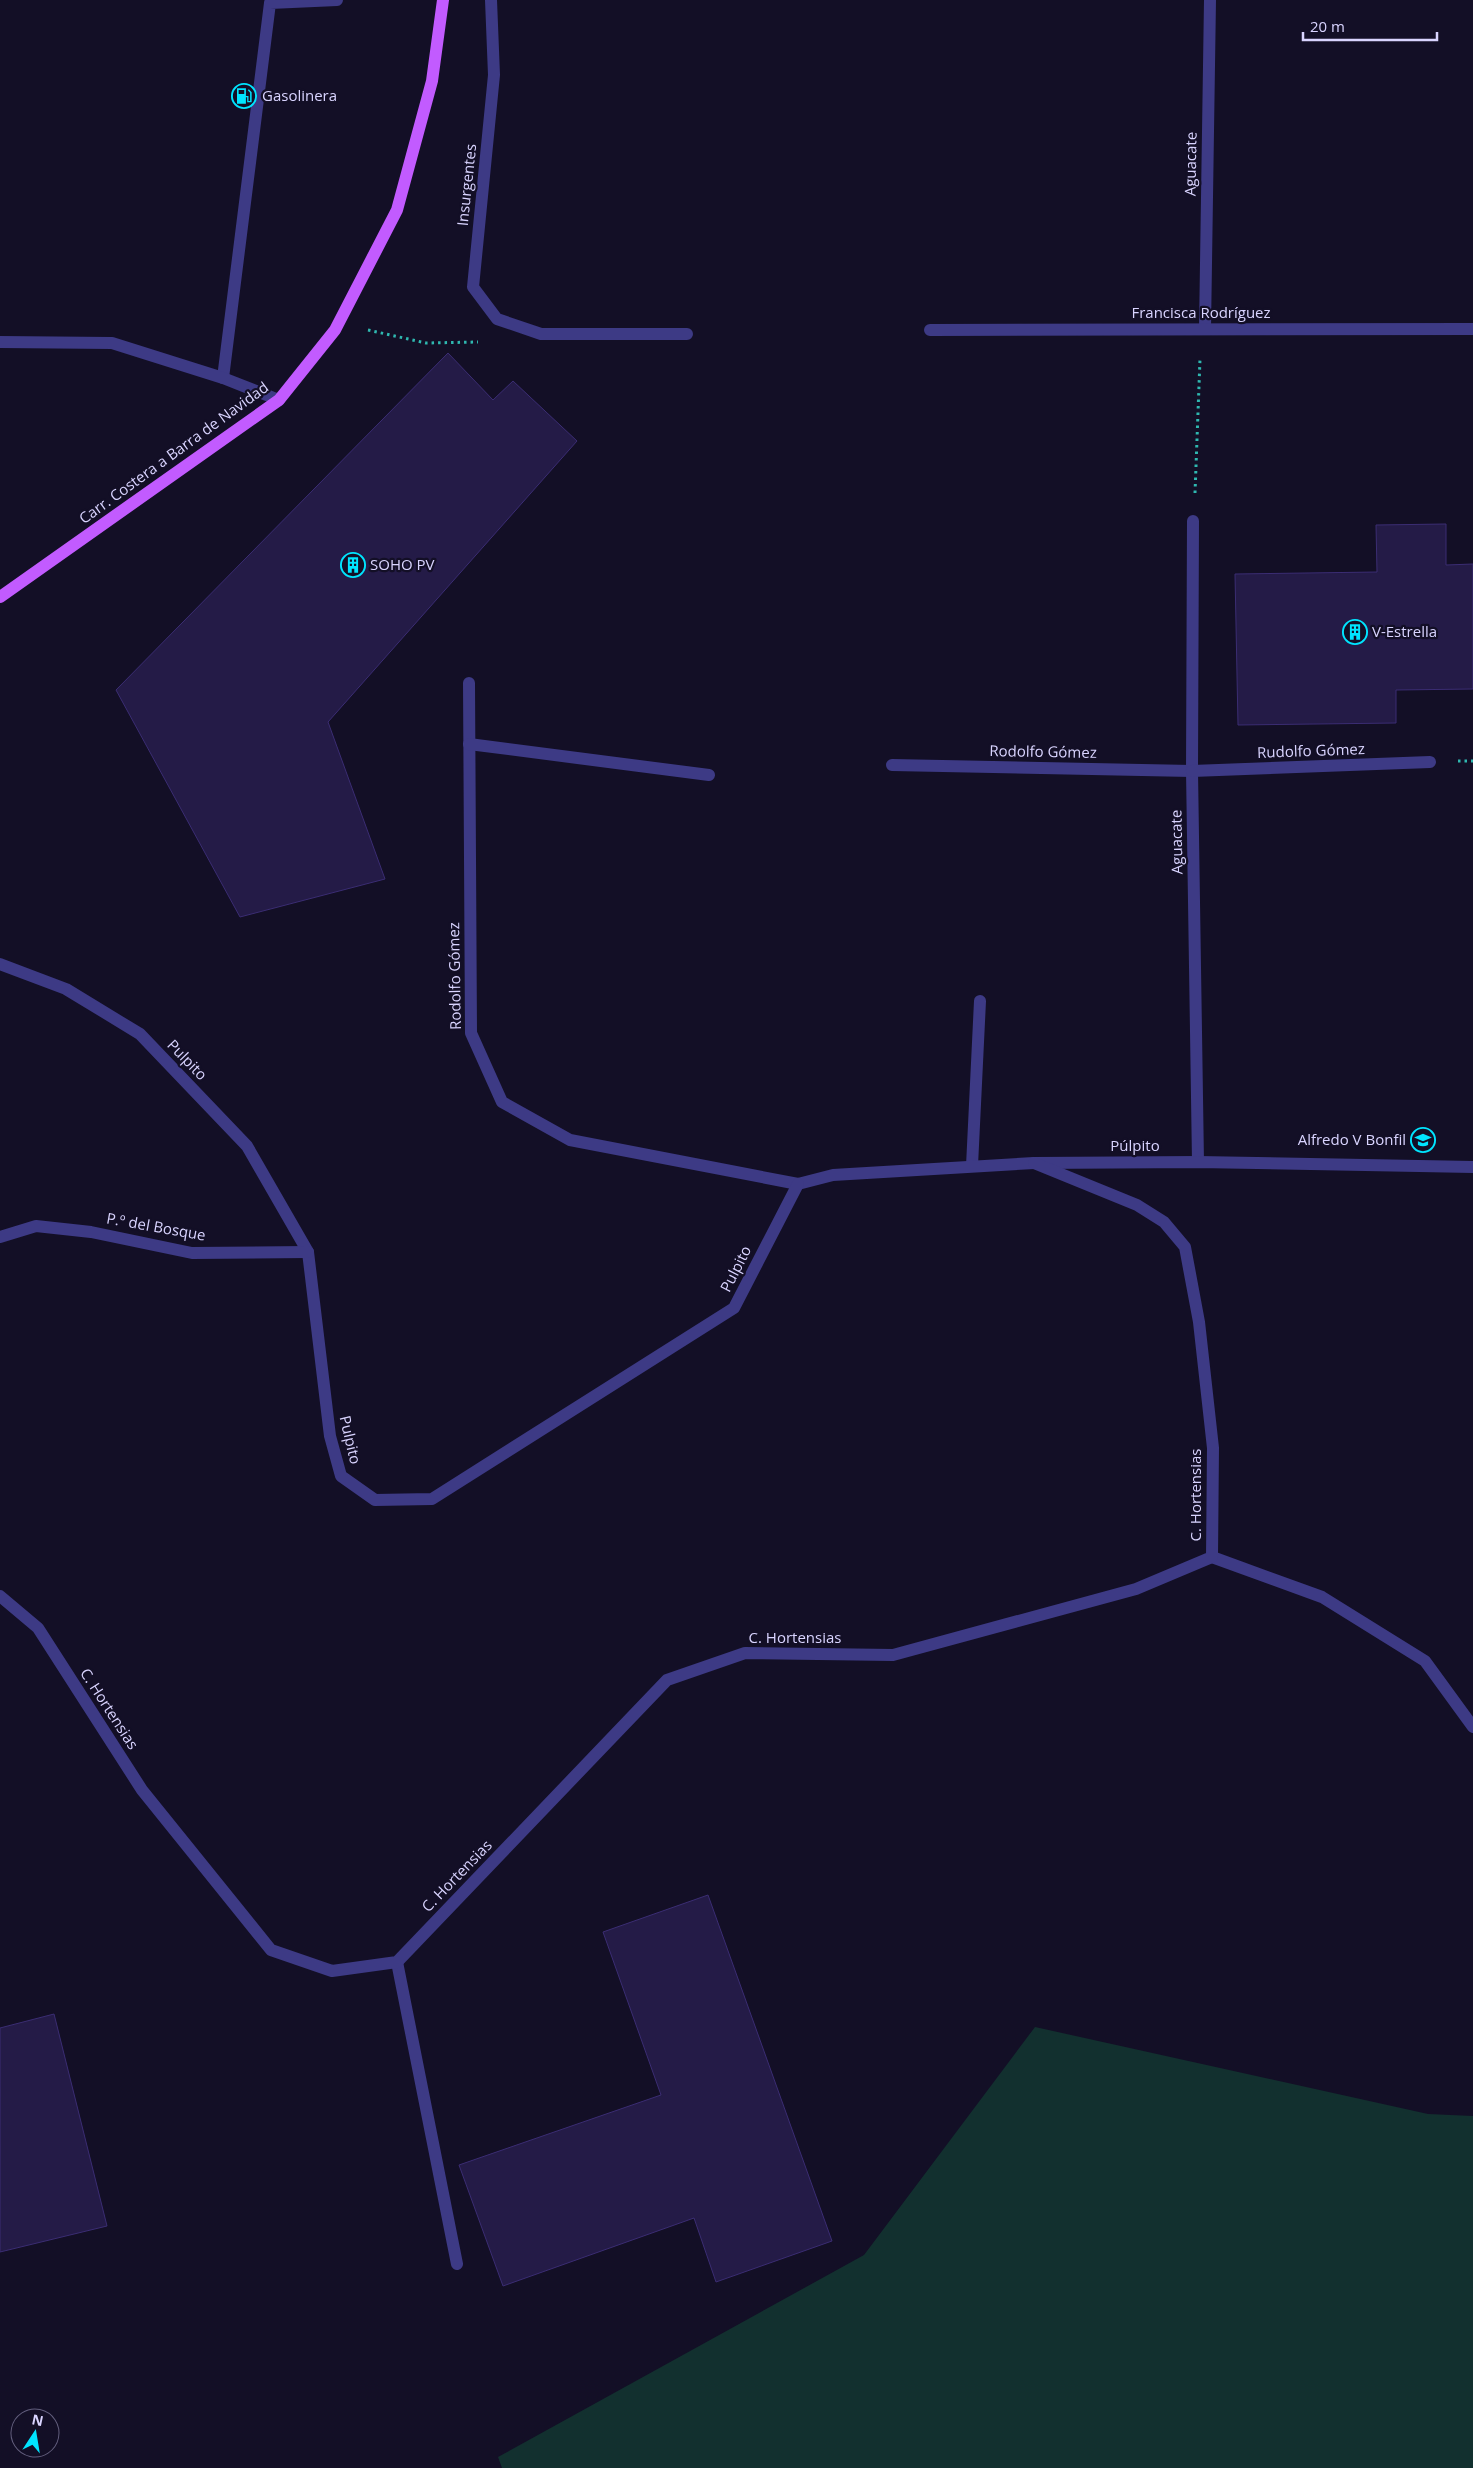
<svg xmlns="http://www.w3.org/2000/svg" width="1473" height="2468" viewBox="0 0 1473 2468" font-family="'Open Sans',sans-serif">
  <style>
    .green { fill: #12302f }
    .building { fill: #241b47; stroke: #3b2d73 }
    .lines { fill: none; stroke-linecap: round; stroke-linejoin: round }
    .path { stroke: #2fb8b0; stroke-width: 3; stroke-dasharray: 2.5 4; stroke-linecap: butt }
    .service { stroke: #3d3a85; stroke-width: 12 }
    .minor { stroke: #3d3a85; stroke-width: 12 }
    .primary { stroke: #c25bff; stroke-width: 12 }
    .labels { text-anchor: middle; stroke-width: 4.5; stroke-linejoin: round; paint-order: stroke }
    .poi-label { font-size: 15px; fill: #d9d4ff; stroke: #130f26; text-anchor: start }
    .street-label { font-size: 15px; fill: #d9d4ff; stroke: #130f26 }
  </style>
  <rect width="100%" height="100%" fill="#130f26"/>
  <polygon class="green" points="1035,2027 1428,2114 1473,2116 1473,2468 502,2468 498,2457 864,2255"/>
  <g class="building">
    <polygon points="448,353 493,400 513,381 577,441 328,722 385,879 240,917 116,690"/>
    <polygon points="1446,524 1446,565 1473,564 1473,689 1396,690 1396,723 1238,725 1235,574 1377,572 1376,525"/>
    <polygon points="708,1895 832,2241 716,2282 694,2218 503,2286 459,2165 661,2095 603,1932"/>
    <polygon points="54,2014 107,2226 0,2252 0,2028"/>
  </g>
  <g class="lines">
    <g class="path">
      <polyline points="368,330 426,343 478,342"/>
      <polyline points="1195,493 1200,359"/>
      <polyline points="1458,761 1473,761"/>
    </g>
    <g class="service">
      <polyline points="223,378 270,3 337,0"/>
      <polyline points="892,765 1192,771"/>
      <polyline points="972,1166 980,1001"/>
      <polyline points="397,1962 457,2264"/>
    </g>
    <g class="minor">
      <polyline points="491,0 494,75 473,287 497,319 541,334 687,334"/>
      <polyline points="1205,329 1210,0"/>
      <polyline points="930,330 1473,329"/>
      <polyline points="0,342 112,343 223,378 279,400"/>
      <polyline points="1193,521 1192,771 1198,1162"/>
      <polyline points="469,683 471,1033 502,1102 570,1140 798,1184 833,1175 1034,1163 1198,1162 1473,1167"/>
      <polyline points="469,744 709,775"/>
      <polyline points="1192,771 1430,762"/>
      <polyline points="0,964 66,989 140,1034 247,1146 308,1252 330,1436 341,1476 375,1500 432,1499 734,1308 798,1184"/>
      <polyline points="0,1237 36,1226 91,1232 192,1253 308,1252"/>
      <polyline points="1212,1557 1322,1597 1425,1661 1473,1727"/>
      <polyline points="0,1596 38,1628 142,1790 271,1950 332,1971 397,1962 667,1680 745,1653 893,1655 1136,1589 1212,1557 1213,1448 1199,1322 1185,1247 1164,1222 1137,1205 1034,1163"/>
    </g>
    <polyline class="primary" points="0,597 279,400 335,330 397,210 432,81 443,0"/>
  </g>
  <defs>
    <symbol id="fuel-ring" viewBox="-11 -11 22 22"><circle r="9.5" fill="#130f26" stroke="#00e5ff" stroke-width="1.5"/><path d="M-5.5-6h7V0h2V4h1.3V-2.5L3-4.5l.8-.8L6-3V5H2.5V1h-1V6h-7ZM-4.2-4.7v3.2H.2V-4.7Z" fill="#00e5ff"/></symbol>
    <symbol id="building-ring" viewBox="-11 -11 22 22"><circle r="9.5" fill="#130f26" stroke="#00e5ff" stroke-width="1.5"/><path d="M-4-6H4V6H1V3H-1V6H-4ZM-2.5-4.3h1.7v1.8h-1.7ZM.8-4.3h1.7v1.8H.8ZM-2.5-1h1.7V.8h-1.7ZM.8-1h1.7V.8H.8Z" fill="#00e5ff"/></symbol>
    <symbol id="school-ring" viewBox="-11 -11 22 22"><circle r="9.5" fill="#130f26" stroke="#00e5ff" stroke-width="1.5"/><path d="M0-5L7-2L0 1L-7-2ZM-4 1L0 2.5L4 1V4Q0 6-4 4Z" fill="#00e5ff"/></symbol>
  </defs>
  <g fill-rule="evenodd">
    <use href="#fuel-ring" x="230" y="82" width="28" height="28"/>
    <use href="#building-ring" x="339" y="551" width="28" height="28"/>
    <use href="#building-ring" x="1341" y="618" width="28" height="28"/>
    <use href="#school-ring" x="1409" y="1126" width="28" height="28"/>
  </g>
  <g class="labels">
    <g class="poi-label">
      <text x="262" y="101">Gasolinera</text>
      <text x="370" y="570">SOHO PV</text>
      <text x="1372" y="637">V-Estrella</text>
      <text x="1406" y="1145" text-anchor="end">Alfredo V Bonfil</text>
    </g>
    <g class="street-label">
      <text transform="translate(1191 164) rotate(-89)" y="5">Aguacate</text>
      <text transform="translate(467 185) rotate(-84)" y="5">Insurgentes</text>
      <text x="1201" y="318">Francisca Rodríguez</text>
      <text transform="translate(174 453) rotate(-36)" y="5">Carr. Costera a Barra de Navidad</text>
      <text transform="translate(1311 751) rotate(-2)" y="5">Rudolfo Gómez</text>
      <text transform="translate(1043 752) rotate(1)" y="5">Rodolfo Gómez</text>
      <text transform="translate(1177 842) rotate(-91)" y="5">Aguacate</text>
      <text transform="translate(455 976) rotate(-91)" y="5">Rodolfo Gómez</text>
      <text transform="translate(187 1060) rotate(46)" y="5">Pulpito</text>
      <text x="1135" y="1151">Púlpito</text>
      <text transform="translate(156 1227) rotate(10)" y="5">P.º del Bosque</text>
      <text transform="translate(736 1269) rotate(-63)" y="5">Pulpito</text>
      <text transform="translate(350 1440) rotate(77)" y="5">Pulpito</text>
      <text transform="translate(1196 1495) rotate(-90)" y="5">C. Hortensias</text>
      <text x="795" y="1643">C. Hortensias</text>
      <text transform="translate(109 1709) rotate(57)" y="5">C. Hortensias</text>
      <text transform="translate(457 1876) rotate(-46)" y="5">C. Hortensias</text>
    </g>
  </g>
  <g transform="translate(35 2433) rotate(12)"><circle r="24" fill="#130f26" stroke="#625e7d"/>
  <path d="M0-4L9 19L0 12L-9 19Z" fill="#00e5ff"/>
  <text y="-8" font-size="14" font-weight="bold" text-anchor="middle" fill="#d9d4ff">N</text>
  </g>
  <path d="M1303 32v8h134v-8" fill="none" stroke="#d9d4ff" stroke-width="2.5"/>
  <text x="1310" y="32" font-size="15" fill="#d9d4ff" stroke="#130f26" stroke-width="4" paint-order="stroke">20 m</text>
</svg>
